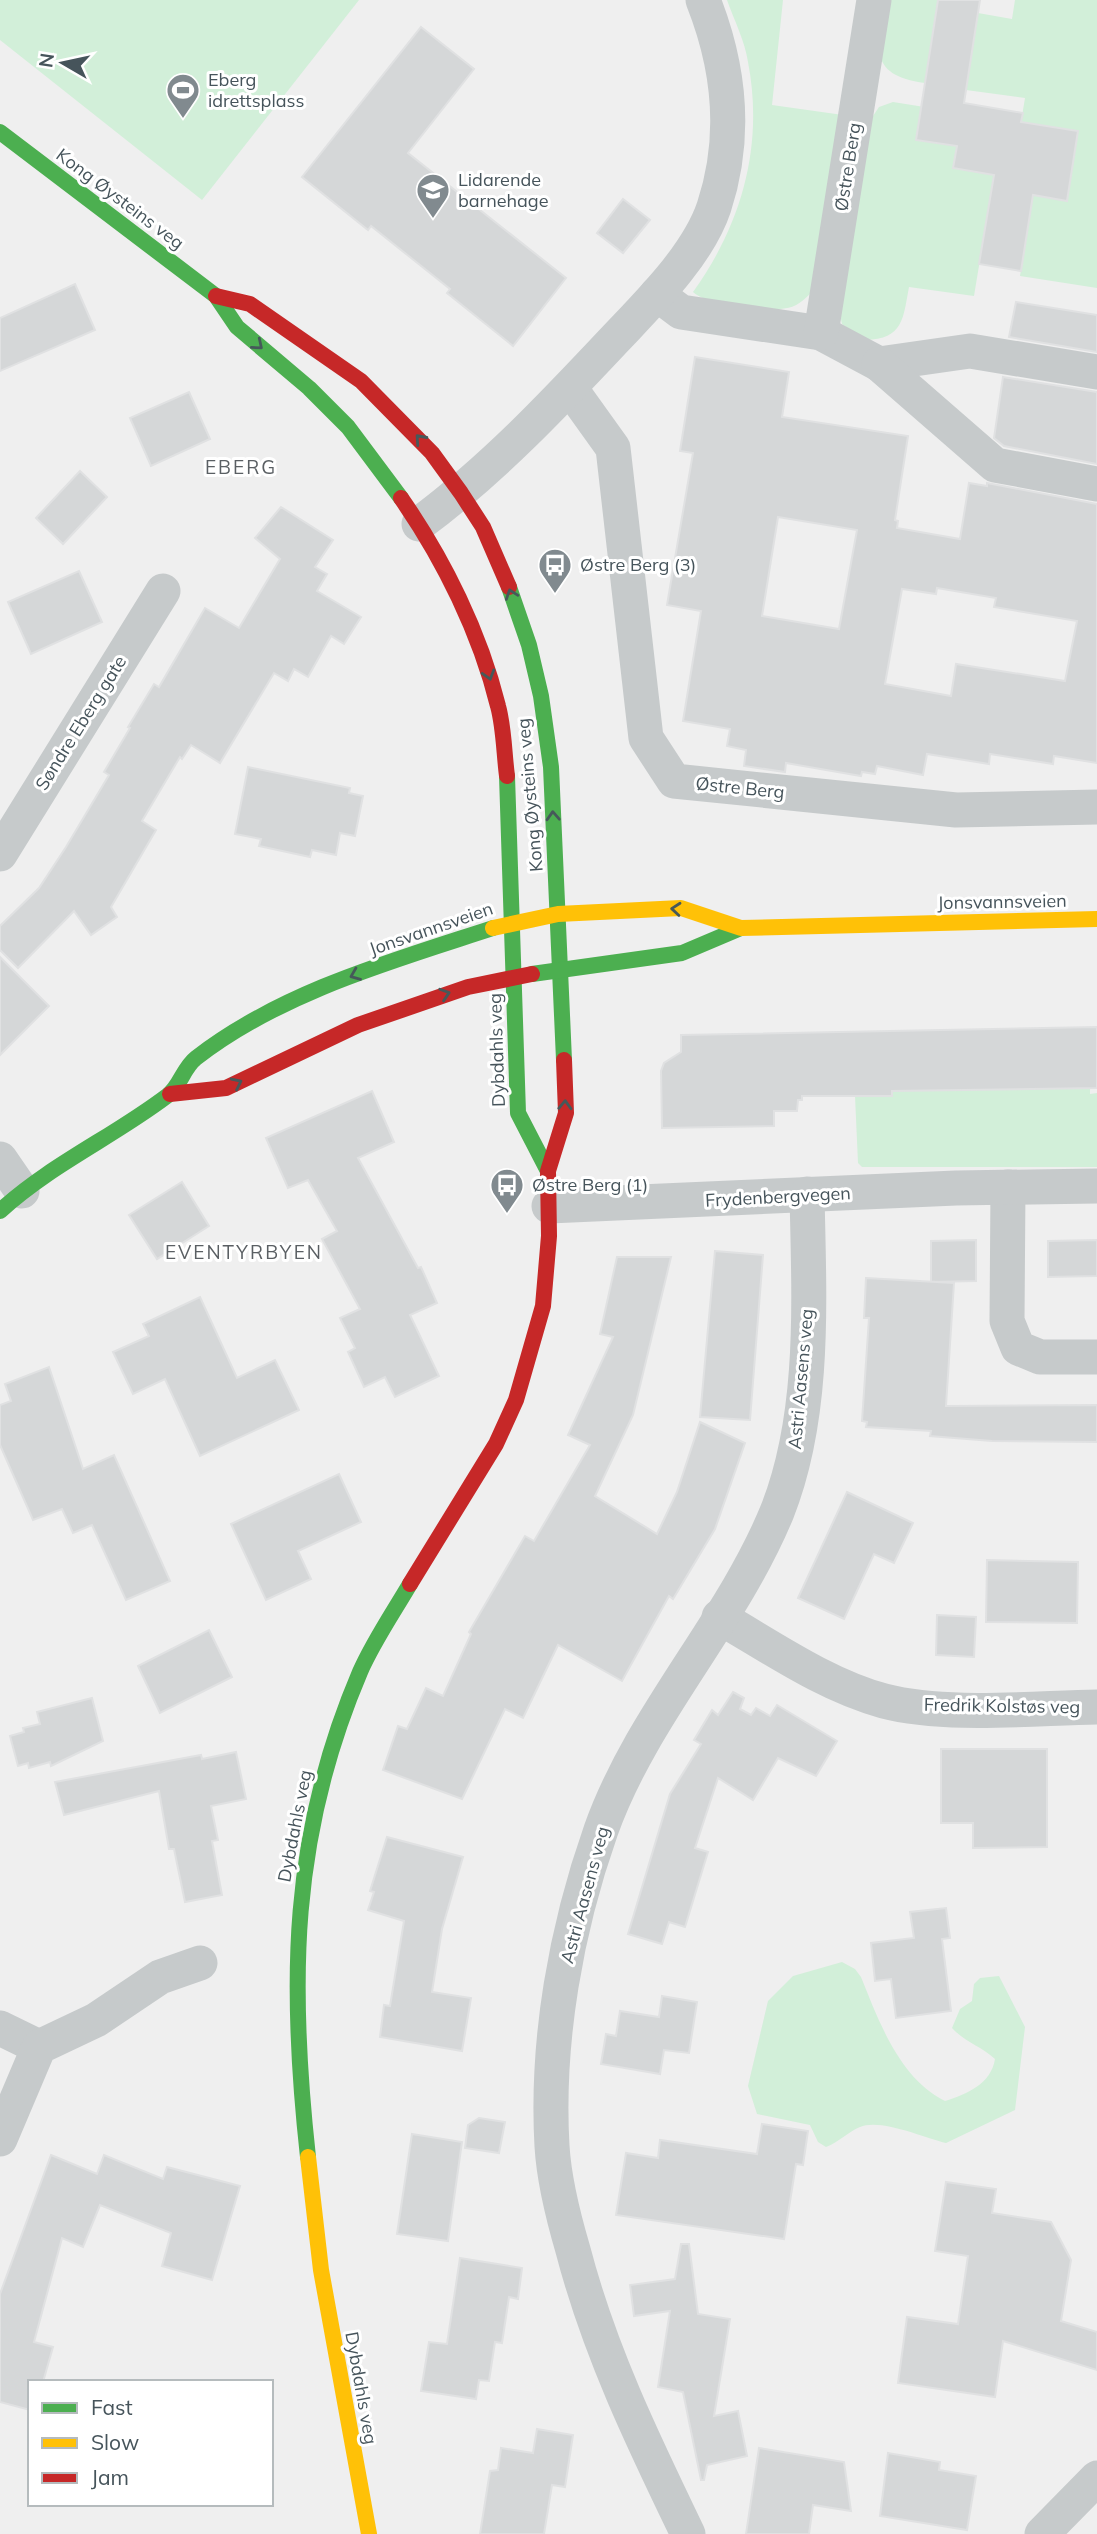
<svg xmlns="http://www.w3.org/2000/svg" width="1097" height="2534" viewBox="0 0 1097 2534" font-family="Mulish,sans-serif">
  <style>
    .green { fill: #d2efd9 }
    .building { fill: #d5d7d8; stroke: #e0e1e2; stroke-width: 2; fill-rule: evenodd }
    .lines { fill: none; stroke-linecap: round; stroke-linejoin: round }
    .street { stroke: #c6cacb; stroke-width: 35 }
    .fast { stroke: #4caf50; stroke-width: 16 }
    .slow { stroke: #ffc107; stroke-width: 16 }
    .jam { stroke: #c62828; stroke-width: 16 }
    .oneway { stroke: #46595a }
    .labels { text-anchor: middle; stroke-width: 6; stroke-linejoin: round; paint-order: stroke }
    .poi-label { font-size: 18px; fill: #46545b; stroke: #fff; text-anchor: start }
    .street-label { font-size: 18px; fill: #46545b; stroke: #fff }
    .neighbourhood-label { font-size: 19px; letter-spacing: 2px; fill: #5a5f63; stroke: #fff }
  </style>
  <rect width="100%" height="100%" fill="#efefef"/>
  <g class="green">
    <polygon points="0,0 359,0 202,200 0,40"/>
    <path d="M727 0H783L772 105 843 115 815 289C809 295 801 303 794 306 772 315 710 307 693 292 742 224 764 145 748 62 745 41 734 20 727 0Z"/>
    <path d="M885 0H938L925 83C866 75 878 46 885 0Z"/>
    <polygon points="1015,0 1097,0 1097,288 1020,276 1033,195 1066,200 1077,131 1021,122 1025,98 966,90 978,13 1012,19"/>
    <path d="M893 102 962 113 953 168 994 175 974 296 909 287C903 318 904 339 865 340L842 324 838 305 867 125 879 107Z"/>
    <polygon points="1090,1088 1090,1094 1097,1093 1097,1167 862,1167 858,1163 855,1096 892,1096 892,1091"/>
    <path d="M842 1962 855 1969 861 1977C879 2022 900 2079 945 2101 967 2094 991 2084 995 2059 981 2046 966 2043 952 2028L960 2009 972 2001 974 1984 980 1978 999 1976 1025 2027 1015 2110 946 2143C925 2138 880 2118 860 2127 848 2132 839 2142 826 2147L818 2142 810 2125 757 2114 748 2086 768 2001 793 1976Z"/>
  </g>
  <g class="building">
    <polygon points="938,0 980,0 964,103 1023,113 1021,122 1078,131 1067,201 1033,195 1021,271 979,264 994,175 953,168 957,146 916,140"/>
    <polygon points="421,27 474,69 408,153 566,278 513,346 447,293 450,289 371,226 368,230 302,177"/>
    <polygon points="623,199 650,220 623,253 597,233"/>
    <polygon points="75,284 95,330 0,371 0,318"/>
    <polygon points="1016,302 1097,315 1097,352 1009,337"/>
    <path d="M695 357 789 372 782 417 908 436 895 520 898 521 897 528 960 539 969 483 987 486V483L1097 504V763L1054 756 1053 764 990 754 989 764 927 754 923 775 877 766 875 774 862 772 861 776 786 763 785 772 744 766 746 750 727 746 730 729 683 721 701 611 667 605 693 453 680 451ZM778 517 857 530 839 629 762 616ZM937 588 996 598 994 607 1077 621 1065 681 956 664 951 696 885 684 902 589 936 594Z"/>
    <polygon points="1003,377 1097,392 1097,464 1004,446 994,438"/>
    <polygon points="189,392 210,439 151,466 130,418"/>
    <polygon points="80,471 107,497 63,544 36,518"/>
    <polygon points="281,507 333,540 315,567 327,574 317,591 361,617 344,644 331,636 308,677 294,669 288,681 274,673 220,763 191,745 182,759 180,757 142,821 156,830 111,907 117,917 91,935 74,911 18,968 0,950 0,926 39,888 66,847 109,775 104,772 130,728 128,727 154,684 159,687 205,608 239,628 280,559 255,538"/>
    <polygon points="79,571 102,622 31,654 8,602"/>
    <polygon points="248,767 350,788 349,793 363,796 355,836 340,833 336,855 312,850 310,857 259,846 261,839 235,834"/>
    <polygon points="0,957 49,1006 0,1055"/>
    <polygon points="1097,1027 1097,1088 892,1091 892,1096 802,1096 802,1100 798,1100 797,1111 774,1111 774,1126 662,1128 661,1071 664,1063 681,1052 681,1035"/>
    <polygon points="372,1091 394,1142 358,1158 418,1268 421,1267 437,1303 410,1315 439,1376 395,1397 385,1377 364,1387 348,1352 355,1348 340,1318 360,1309 322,1239 337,1231 308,1180 288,1188 266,1138"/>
    <polygon points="182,1182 209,1226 157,1259 129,1215"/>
    <polygon points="976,1240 976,1281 931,1282 931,1241"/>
    <polygon points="1097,1240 1097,1276 1048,1277 1048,1241"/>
    <polygon points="715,1251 763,1255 750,1420 700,1417"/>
    <polygon points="617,1257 671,1257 633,1415 595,1496 657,1534 677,1492 700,1422 745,1443 715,1529 673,1599 669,1596 622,1681 558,1645 523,1718 505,1709 462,1799 383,1770 398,1726 407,1729 426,1688 443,1696 471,1634 469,1632 525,1536 534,1541 590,1445 568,1435 613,1337 600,1334"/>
    <polygon points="866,1278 954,1283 946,1406 1097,1405 1097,1442 992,1441 930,1436 931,1431 866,1427 867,1422 862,1421 869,1318 864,1318"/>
    <polygon points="200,1297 237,1378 275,1360 299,1410 200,1456 165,1379 133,1394 113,1352 149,1336 143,1324"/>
    <polygon points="49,1367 83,1469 114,1455 170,1581 126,1600 92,1525 73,1533 62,1509 33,1520 0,1445 0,1405 11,1401 5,1384"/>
    <polygon points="339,1474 361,1522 298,1551 311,1579 266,1600 231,1524"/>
    <polygon points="847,1492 913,1523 894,1563 874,1554 844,1619 798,1598"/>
    <polygon points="987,1560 1078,1562 1077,1623 986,1622"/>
    <polygon points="937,1615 976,1617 974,1657 936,1655"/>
    <polygon points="209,1630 232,1677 160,1713 138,1666"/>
    <polygon points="733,1692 744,1698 740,1709 751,1715 756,1708 770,1716 777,1705 837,1741 816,1776 778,1758 753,1800 718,1778 695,1848 708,1852 685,1927 669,1922 662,1944 628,1934 670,1794 701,1744 694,1740 712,1710 718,1715"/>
    <polygon points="92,1698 103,1741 51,1766 50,1762 29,1768 28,1763 18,1766 10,1736 24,1732 23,1728 40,1724 37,1712"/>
    <polygon points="941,1749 1047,1749 1047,1847 973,1848 973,1823 941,1823"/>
    <polygon points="236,1752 246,1799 211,1806 218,1840 212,1841 222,1895 185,1902 174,1849 169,1849 159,1791 64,1815 55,1782 201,1755 202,1759"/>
    <polygon points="387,1837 463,1857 442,1929 432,1992 471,1998 462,2051 380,2037 384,2005 390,2006 404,1921 368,1910 374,1892 370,1891"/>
    <polygon points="946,1908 950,1938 942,1939 951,2011 896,2018 891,1979 875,1981 871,1943 914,1938 910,1912"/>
    <polygon points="662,1996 697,2002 689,2053 664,2050 660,2074 601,2064 606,2034 616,2036 620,2011 659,2017"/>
    <polygon points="479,2118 505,2122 499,2153 465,2148 468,2125"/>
    <polygon points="762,2124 808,2131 803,2165 796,2164 784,2239 616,2215 626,2153 658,2158 660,2140 757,2154"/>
    <polygon points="412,2134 462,2142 448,2241 397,2234"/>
    <polygon points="51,2155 97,2174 104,2155 163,2179 167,2167 240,2186 212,2280 162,2266 171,2233 100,2205 83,2247 62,2238 34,2342 53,2347 43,2382 30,2382 30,2410 0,2402 0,2294"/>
    <polygon points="946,2182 996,2189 992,2213 1051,2222 1071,2260 1061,2321 1097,2332 1097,2370 1003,2341 995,2397 898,2383 907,2317 958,2324 968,2256 935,2251"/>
    <polygon points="681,2244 689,2244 698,2314 730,2319 714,2416 738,2411 747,2456 707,2465 704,2480 701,2480 683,2392 658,2387 670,2311 634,2316 630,2285 675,2279"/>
    <polygon points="460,2258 522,2268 518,2299 509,2297 502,2343 495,2342 489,2381 479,2380 476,2399 421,2391 429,2342 447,2344"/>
    <polygon points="537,2429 573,2435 565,2487 552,2485 544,2534 480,2534 490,2471 498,2470 501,2448 533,2453"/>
    <polygon points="759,2448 844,2462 851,2511 813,2505 809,2534 746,2534"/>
    <polygon points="888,2453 940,2462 939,2470 976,2476 967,2530 880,2516"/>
  </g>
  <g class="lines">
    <g class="street">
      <polyline points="657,294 681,312 821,333 879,364 970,351 1097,372"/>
      <polyline points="821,333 874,0"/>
      <polyline points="879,364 995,465 1097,484"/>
      <polyline points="570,388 613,448 646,738 674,781 956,810 1097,807"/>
      <path d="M419 524C492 470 554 404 616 338 650 302 698 255 714 207 737 137 730 68 703 0"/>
      <polyline points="0,854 163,591"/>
      <polyline points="0,1159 22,1191"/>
      <polyline points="1008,1187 1007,1321 1018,1348 1040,1357 1097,1357"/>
      <polyline points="549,1206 956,1188 1097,1186"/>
      <path d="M719 1617C771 1647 825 1685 884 1701 946 1717 1033 1708 1097 1707"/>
      <polyline points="0,2028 39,2047"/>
      <polyline points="0,2139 39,2047 96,2020 160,1977 200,1963"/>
      <path d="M688 2534C643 2441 599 2350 573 2250 563 2216 554 2181 552 2146 546 2040 566 1929 601 1830 642 1715 731 1624 777 1512 816 1414 809 1298 807 1194"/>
      <polyline points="1042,2534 1097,2478"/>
    </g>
    <g class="fast">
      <polyline points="0,132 216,296 237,327 309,388 348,427 401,498"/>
      <polyline points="509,587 529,645 541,696 551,767 564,1060"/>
      <polyline points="507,776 518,1113 548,1171"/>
      <polyline points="532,974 682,953 741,928"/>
      <path d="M0 1211C50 1165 113 1137 167 1096 180 1087 183 1068 196 1058 281 992 392 961 493 928"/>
      <path d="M308 2157C289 1984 290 1836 360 1672 373 1642 393 1613 410 1584"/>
    </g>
    <g class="slow">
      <polyline points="493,928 558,914 681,908 741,928 1097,919"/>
      <polyline points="308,2157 321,2270 369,2534"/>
    </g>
    <g class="jam">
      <polyline points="216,296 250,304 361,381 432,453 461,493 483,527 509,587"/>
      <path d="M401 498C444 560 480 633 498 706 504 728 504 753 507 776"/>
      <polyline points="170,1094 226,1088 358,1025 468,987 532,974"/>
      <polyline points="410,1584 496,1444 516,1400 543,1306 549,1236 548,1171 566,1113 564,1060"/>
    </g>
  </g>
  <defs><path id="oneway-chevron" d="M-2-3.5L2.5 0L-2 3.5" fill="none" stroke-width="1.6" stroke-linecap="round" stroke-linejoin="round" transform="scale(1.75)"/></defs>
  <g class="oneway">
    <use href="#oneway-chevron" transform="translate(258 345) rotate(40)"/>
    <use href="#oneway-chevron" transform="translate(420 439) rotate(-132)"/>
    <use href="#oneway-chevron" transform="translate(511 594) rotate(-109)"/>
    <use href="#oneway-chevron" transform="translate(489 675) rotate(73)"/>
    <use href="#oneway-chevron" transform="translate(553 816) rotate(-93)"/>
    <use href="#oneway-chevron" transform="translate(676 909) rotate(-175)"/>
    <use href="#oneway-chevron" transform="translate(355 975) rotate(158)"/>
    <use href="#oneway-chevron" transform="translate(445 994) rotate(-18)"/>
    <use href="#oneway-chevron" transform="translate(237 1083) rotate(-26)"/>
    <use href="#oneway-chevron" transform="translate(565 1105) rotate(-88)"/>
  </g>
  <defs>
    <symbol id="stadium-pin" viewBox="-11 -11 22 30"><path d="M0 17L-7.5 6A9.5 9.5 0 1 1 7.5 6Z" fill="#818a8f" stroke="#fff"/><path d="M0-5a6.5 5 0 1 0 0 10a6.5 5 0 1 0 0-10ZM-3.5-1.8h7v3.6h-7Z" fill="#fff"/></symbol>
    <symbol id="school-pin" viewBox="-11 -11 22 30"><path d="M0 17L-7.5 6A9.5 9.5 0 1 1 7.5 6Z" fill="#818a8f" stroke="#fff"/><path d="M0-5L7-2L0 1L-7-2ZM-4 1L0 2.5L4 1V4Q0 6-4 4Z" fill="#fff"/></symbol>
    <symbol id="bus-pin" viewBox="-11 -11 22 30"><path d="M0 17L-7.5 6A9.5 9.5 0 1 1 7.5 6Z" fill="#818a8f" stroke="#fff"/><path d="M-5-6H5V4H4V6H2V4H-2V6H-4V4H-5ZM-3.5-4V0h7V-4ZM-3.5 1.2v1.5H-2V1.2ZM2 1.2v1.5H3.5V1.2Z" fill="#fff"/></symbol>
  </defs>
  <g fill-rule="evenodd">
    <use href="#stadium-pin" x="164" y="71" width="38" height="52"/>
    <use href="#school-pin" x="414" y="171" width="38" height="52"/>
    <use href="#bus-pin" x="536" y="546" width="38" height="52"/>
    <use href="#bus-pin" x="488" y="1166" width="38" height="52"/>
  </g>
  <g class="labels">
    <g class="poi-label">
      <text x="208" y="86">Eberg<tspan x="208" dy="21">idrettsplass</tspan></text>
      <text x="458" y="186">Lidarende<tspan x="458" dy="21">barnehage</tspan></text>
      <text x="580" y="571">Østre Berg (3)</text>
      <text x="532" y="1191">Østre Berg (1)</text>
    </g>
    <g class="street-label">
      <text transform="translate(848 167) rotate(-81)" y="6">Østre Berg</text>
      <text transform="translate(120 199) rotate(37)" y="6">Kong Øysteins veg</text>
      <text transform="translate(81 723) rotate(-58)" y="6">Søndre Eberg gate</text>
      <text transform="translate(740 788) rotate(6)" y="6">Østre Berg</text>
      <text transform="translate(530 795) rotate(-95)" y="6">Kong Øysteins veg</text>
      <text transform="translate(1002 902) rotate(-1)" y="6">Jonsvannsveien</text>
      <text transform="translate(431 929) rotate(-19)" y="6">Jonsvannsveien</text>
      <text transform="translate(497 1050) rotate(-92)" y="6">Dybdahls veg</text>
      <text transform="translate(778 1197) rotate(-3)" y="6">Frydenbergvegen</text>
      <text transform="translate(801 1379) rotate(-85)" y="6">Astri Aasens veg</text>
      <text transform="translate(1002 1706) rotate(1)" y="6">Fredrik Kolstøs veg</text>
      <text transform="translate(295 1826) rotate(-79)" y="6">Dybdahls veg</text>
      <text transform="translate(585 1895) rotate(-75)" y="6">Astri Aasens veg</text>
      <text transform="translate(361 2388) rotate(80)" y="6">Dybdahls veg</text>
    </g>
    <g class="neighbourhood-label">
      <text x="241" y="474">EBERG</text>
      <text x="244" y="1259">EVENTYRBYEN</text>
    </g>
  </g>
  <rect x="28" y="2380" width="245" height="126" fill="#ffffff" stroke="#b5bbbd" stroke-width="2"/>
  <rect x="42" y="2403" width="35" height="10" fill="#4caf50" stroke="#b5bbbd" stroke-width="2"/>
  <text x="91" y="2415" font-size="21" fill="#46545b">Fast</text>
  <rect x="42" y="2438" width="35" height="10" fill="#ffc107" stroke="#b5bbbd" stroke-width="2"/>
  <text x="91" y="2450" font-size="21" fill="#46545b">Slow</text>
  <rect x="42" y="2473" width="35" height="10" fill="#c62828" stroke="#b5bbbd" stroke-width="2"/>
  <text x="91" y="2485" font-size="21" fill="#46545b">Jam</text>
  <g transform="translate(63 63) rotate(279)" stroke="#ffffff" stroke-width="5" paint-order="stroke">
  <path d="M0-5L12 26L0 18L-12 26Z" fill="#46545b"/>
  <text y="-10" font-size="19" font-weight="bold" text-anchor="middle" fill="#46545b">N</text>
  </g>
</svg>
